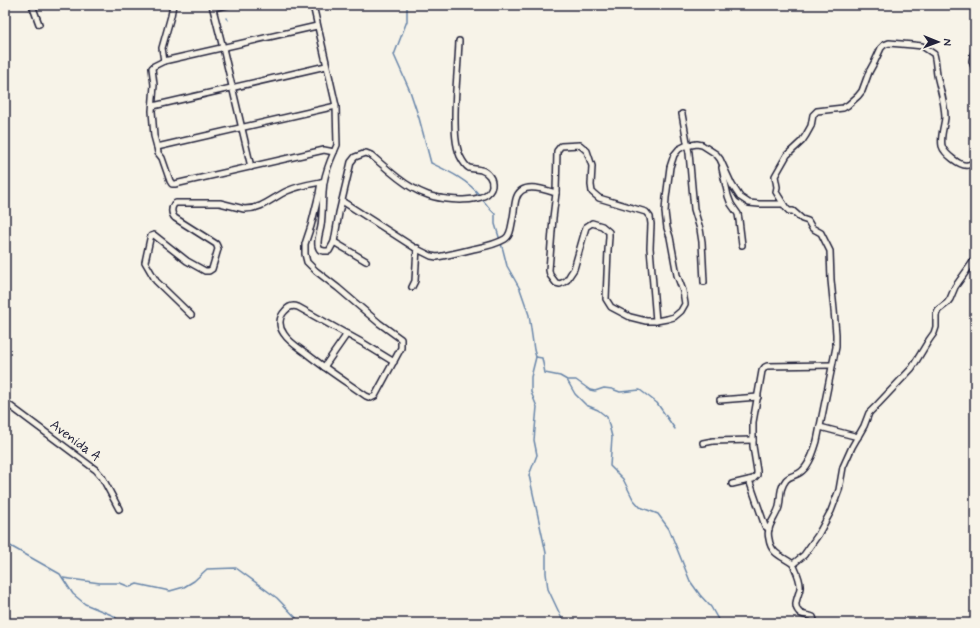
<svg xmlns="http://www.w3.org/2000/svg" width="980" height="628" viewBox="0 0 980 628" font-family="Mynerve,sans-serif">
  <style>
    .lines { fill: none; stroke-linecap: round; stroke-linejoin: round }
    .stream { stroke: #6885a9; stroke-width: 1.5 }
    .minor-casing { stroke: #22223b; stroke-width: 8 }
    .minor { stroke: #f7f3e8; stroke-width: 5 }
    .labels { text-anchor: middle; stroke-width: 3; stroke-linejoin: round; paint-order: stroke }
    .street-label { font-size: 14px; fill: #22223b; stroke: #f7f3e8 }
  </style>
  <rect width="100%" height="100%" fill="#f7f3e8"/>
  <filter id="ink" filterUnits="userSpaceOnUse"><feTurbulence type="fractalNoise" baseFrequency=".025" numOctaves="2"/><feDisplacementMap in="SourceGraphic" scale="8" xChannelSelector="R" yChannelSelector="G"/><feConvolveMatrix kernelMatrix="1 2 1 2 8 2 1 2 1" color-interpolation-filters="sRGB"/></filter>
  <g filter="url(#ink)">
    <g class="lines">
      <g class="stream">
        <path d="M407 5V21L394 55 410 91 419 118 431 163C448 171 468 180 480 196"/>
        <polyline points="226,18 228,20"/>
        <polyline points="482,199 491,210 495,214 495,224 503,250 507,266 520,289 529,315 534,350 536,357 531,377 531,392 537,407 534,440 537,455 529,475 546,553 546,573 548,589 564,623"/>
        <polyline points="536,357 542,358 545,373 560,376 567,380 576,380 590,390 595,391 604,388 612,389 620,392 640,390 657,403 675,429"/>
        <polyline points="567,380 575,394 586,405 598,410 607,417 612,437 610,466 623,479 633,499 640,507 658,514 669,529 690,581 700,595 711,607 720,623"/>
        <polyline points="5,543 60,574 73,594 85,604 114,616 121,623"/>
        <polyline points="63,578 100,583 120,583 130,587 137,584 170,591 184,587 194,581 207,569 236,568 277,598 301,623"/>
      </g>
      <defs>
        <g id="minor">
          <polyline points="32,5 39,24"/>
          <polyline points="212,5 223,48 251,167"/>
          <polyline points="313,5 336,106 337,145 334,152 324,150 175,184 172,184 170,181 162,158 158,153 157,147 336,106"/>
          <polyline points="213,8 227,5"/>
          <polyline points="975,46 972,61 975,70"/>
          <polyline points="164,61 162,48 171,16 173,5"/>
          <polyline points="153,106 326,66"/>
          <polyline points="682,114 689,153 694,209 700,229 702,242 704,282"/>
          <polyline points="157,147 154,136 152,111 154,85 152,68 154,66 164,61 317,26"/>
          <path d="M334 152C330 161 326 171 324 182 322 196 323 211 321 226 320 233 315 244 320 250L324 251H329L334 242 339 213 351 162 355 157 366 153 371 155C384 166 396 178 411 187 416 190 422 193 428 195 441 200 488 206 492 186 493 179 488 172 481 170 478 169 473 169 469 168 465 166 462 160 460 156 455 144 455 130 455 117 455 92 458 67 459 41"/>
          <polyline points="722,168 728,196 731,204 738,214 739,220 742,245"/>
          <path d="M324 181 321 182 319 194 311 226 305 244V254L307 262 316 271 338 288 379 323 401 339V348L375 396 371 398 366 396C346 382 326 369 307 354 299 348 289 342 284 334 278 326 279 317 285 311 289 306 293 305 298 307L363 343 394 362"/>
          <polyline points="556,193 557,151 561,146 580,145 587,151 592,166 591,185 592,192 599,198 646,212 650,217 651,224 650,248 656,321"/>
          <path d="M342 201 415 248 431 256 437 257C449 255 461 252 473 249 483 247 495 245 505 239 510 236 511 229 512 223 514 215 514 207 516 199 521 181 543 189 556 193L553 218 549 270 550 275 556 283 560 284 564 282 567 280 570 275 574 269 586 227 592 223 602 226 609 232V237L608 250 606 299 611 307 630 317 646 321H656L667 319 674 317 681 311 685 304 683 291 677 275 670 237 667 228 665 212 666 198 670 167 674 155 679 149 685 146 697 144 702 145 716 154 720 159 732 185 740 197 749 203 759 204H783"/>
          <polyline points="334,242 366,261"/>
          <polyline points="412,287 415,281 417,248"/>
          <path d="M191 315 156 281 145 262 150 239 151 236 154 235 187 261 205 271H209L212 269 218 249 217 246 216 244 175 218C171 214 171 208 174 204L176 203H220L244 209C263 209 272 198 287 191 298 186 310 184 321 182"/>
          <polyline points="324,367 347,334"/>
          <polyline points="720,400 758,397"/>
          <polyline points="5,402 96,470 102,477 119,509"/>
          <polyline points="820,427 858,437"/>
          <polyline points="703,443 713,441 753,440"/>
          <polyline points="749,480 765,526 769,529"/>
          <polyline points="732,484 753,479 757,475 757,471 753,446 753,422 762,371 765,367 767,366 832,365"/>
          <polyline points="793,564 804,555 818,535 831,511 839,490 843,467 852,447 864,426 869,413 878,404 912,368 929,340 934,333 936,327 936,315 938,310 947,303 950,299 955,287 975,259"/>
          <path d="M813 623 814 620 813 617C809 615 802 616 799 612 792 605 799 596 800 588 801 580 796 571 793 564 782 556 771 554 769 539 768 535 768 530 770 526 772 520 777 514 779 507 781 497 779 489 786 480 790 475 797 476 802 471 810 464 814 451 817 441L836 347V334L834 310 831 280 830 251 821 233 812 228 808 221 802 219 793 211H789L786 208 776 192 777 187 775 176 787 155 802 141 806 135 811 126 813 115 817 111 843 108 848 105 858 96 862 91 869 72 875 61 881 48 884 45 889 43 913 45 922 46 934 54C936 61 936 68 937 75 940 89 945 103 945 118 944 127 940 137 942 146 944 153 960 167 968 165 971 165 973 162 975 160"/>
        </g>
      </defs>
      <use href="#minor" class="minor-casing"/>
      <use href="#minor" class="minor"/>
    </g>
  </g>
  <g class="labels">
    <g class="street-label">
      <text transform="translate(76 440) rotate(37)" y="5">Avenida A</text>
    </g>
  </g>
  <rect width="980" height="628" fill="none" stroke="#f7f3e8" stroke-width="20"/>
  <rect x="10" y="10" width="960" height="608" fill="none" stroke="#22223b" stroke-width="1.5" filter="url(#ink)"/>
  <g transform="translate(938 42) rotate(91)" stroke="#f7f3e8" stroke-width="3" paint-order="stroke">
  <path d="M0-3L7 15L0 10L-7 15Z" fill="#22223b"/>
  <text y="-6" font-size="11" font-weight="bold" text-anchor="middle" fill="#22223b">N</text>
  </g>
</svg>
